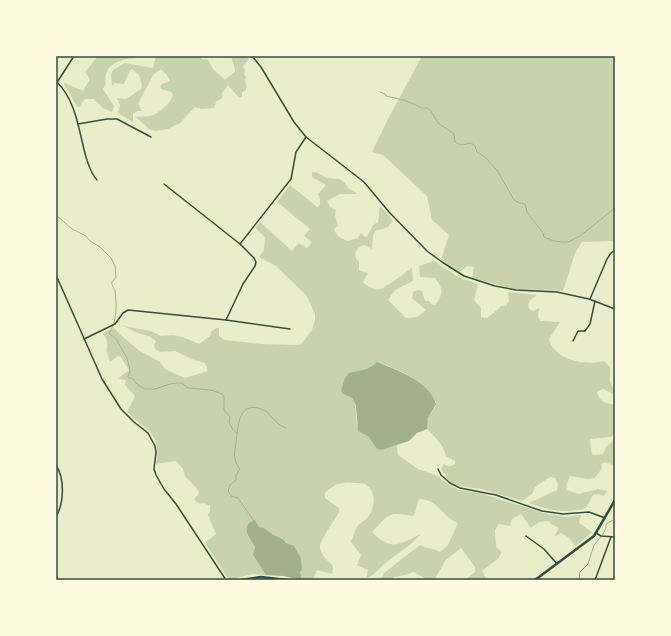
<svg xmlns="http://www.w3.org/2000/svg" width="671" height="636" viewBox="0 0 671 636" font-family="'Exo 2',sans-serif">
  <style>
    .green { fill: #cad2ad }
    .water { fill: #a3b18a }
    .lines { fill: none; stroke-linecap: round; stroke-linejoin: round }
    .stream { stroke: #a3b18a; stroke-width: 1 }
    .minor { stroke: #344e41; stroke-width: 1.5 }
    .secondary { stroke: #344e41; stroke-width: 2.5 }
    .neatline { fill: none; stroke: #344e41; stroke-width: 1.5 }
  </style>
  <rect width="100%" height="100%" fill="#e9edc9"/>
  <g class="green">
    <path d="M98 56H137L136 58C125 59 110 61 106 74 104 81 108 81 103 89L114 106 112 112 103 108 94 99H85L81 104 82 106 77 107 63 82 83 91 90 79 85 72Z"/>
    <path d="M156 56H203L201 59 208 60 213 69 225 80 235 72V69L231 56H246L249 59 243 66 245 71 244 74 246 77 245 81 247 87 245 91 242 92V96L239 98 228 85 222 93V98L216 102 214 108 201 109 195 107 180 123 168 129 155 131 149 129 136 117C141 116 145 117 149 116 158 115 170 104 173 95L171 92 161 89 160 87 162 84 170 81 167 75 161 69 153 75 138 104 142 111H137L133 114V122L118 113 120 105 117 98 126 99 141 89 142 85 139 75 132 69 129 72 124 84 115 83 112 86 111 75 113 70 125 63 153 68Z"/>
    <polygon points="422,56 615,56 615,244 612,241 582,242 575,253 563,291 515,289 472,278 474,267 467,266 460,272 441,260 449,235 432,220 427,196 383,155 372,152 388,119"/>
    <path d="M312 172 318 173 327 178 339 179 344 182 349 189 357 193 355 194H340L327 201 330 207 336 210 335 215 338 226 334 229C336 236 342 239 348 241L358 238 361 233 364 236 367 237 373 225 378 222 380 206 393 220 388 227 375 231 373 236 372 249 364 245 358 248 355 254 356 258 359 262V270L368 273 363 282 366 285 376 290 384 288 385 286C390 285 406 272 412 268L413 281 395 290 388 300 406 318 417 317 426 310 412 298 413 292 418 290 422 291 425 301H429L431 304 435 305C444 294 443 288 435 278L420 277 419 266 434 261 458 277 478 284 474 300 481 308V317L487 318 502 306H506L509 301 508 295 509 292 537 295C530 300 527 302 529 309L533 311 539 308 538 317 540 321 560 322 549 339C554 360 585 366 604 361L610 367V382L615 392V395L603 389 597 392C599 402 606 403 615 405V432L611 437 590 439 591 451 593 455 603 454 606 447 615 439V466L605 462 601 464 602 468 595 478 587 479 570 476 567 484 566 490 579 494 598 489 607 491 604 496 599 494 593 495C590 499 589 506 585 508 582 510 579 509 576 510 561 513 544 509 529 503L557 490 558 484 555 478 550 477 535 487 532 494 522 501 481 489 460 486 450 482 441 469 444 464C448 467 450 467 455 464V461L446 456C443 444 435 437 427 429L428 418 435 407 436 402C420 378 403 371 377 362 370 369 363 372 354 372L343 394 352 398C358 409 355 415 357 426 359 433 366 434 370 438 374 442 377 446 381 450L397 445 398 455 418 469 438 476 449 485 459 490 480 493 547 514 565 517 581 515 579 523 592 532 576 546 568 537 561 533 556 536 555 535 559 528 551 524 549 521C540 521 538 522 531 528L521 514 512 519 510 526 499 524 495 530 496 547 502 552 498 559 482 571 487 580H465L475 572V567L461 548 446 560 434 580H424V578L414 572C407 574 402 576 394 577L392 580H380L384 573 420 545C427 549 433 548 440 552L448 545 458 523C443 518 438 499 419 499L415 513 413 516C386 511 389 515 372 532 392 552 399 544 421 534 411 545 400 552 389 560 381 566 375 576 366 578L368 570 357 565 361 555 351 542C353 537 354 532 357 527 359 523 365 521 368 517 375 507 377 491 365 484 362 483 358 483 356 483 342 481 334 484 325 493V498L339 508V512C336 519 318 542 320 548 321 555 329 562 333 566L332 574 317 570 313 580H302L300 572 302 570 301 558 284 540 272 534 264 528 259 527 256 522 247 526C245 535 250 540 255 547 253 565 262 561 266 575L252 574 229 580 205 543 216 534 208 515 210 511V506L204 503 200 504 194 500 199 493V491L185 476 183 469 176 461 156 464C161 431 147 432 127 412L135 396 125 385 126 380 119 379 120 377 129 370 121 357 118 356 110 362 106 349H107C108 341 107 339 102 333L114 328 123 337 140 351 160 362 165 369 176 374 185 378 208 371 205 363 194 360 175 351 160 352 155 349 154 345 156 341 151 338V337L133 331 122 325 129 327 151 331 161 336 174 335 188 339 199 344 210 336 211 332 216 328H219V336L225 340 261 344 295 345 301 344 312 330 315 320V314L307 296 276 266 259 257 264 250 265 237 255 228 260 222 292 251 299 243 307 248 312 242 304 236 310 229 277 202 290 185 317 207 320 205V200L318 194 326 185 312 177Z"/>
  </g>
  <g class="water">
    <path d="M377 362C397 370 429 381 436 404L428 418 427 429 417 433 409 441 381 450 377 449 369 437 358 431 356 406 352 398 343 394 341 391 345 378 349 373C360 370 368 371 377 362Z"/>
    <path d="M255 520 259 527 264 528 272 534 284 540 286 543 294 546 301 558 302 570 300 572 302 580 283 576 266 575 253 555 255 547C249 537 239 526 255 520Z"/>
  </g>
  <g class="lines">
    <g class="stream">
      <path d="M380 92 385 94 386 96 404 100 422 108H427L431 111 438 123 454 134 455 142 461 145 471 143 475 146 477 152 485 157 497 170 514 200 519 203 525 204 527 212 543 233 544 237C550 240 560 243 567 242 572 241 575 238 580 236L615 208"/>
      <path d="M56 215 72 229 86 236 90 241 100 247 111 258 115 266 116 277C115 279 113 280 112 282 111 285 114 288 115 291 117 305 117 322 109 333L116 339 127 358 130 370 128 377 133 379 137 384 145 389H155L170 384 178 383H182L188 388 211 390 222 394 224 397V410L230 417 229 422 233 430 237 433C237 446 230 458 240 469L236 475V480L230 485 228 491 231 496 238 498 254 521"/>
      <path d="M237 433C239 420 241 404 258 408 261 409 264 410 267 412 273 418 277 425 286 428"/>
      <polyline points="577,580 579,579 580,572 588,564 594,545 603,534 606,528 606,524 615,519"/>
    </g>
    <g class="minor">
      <polyline points="252,56 261,67 294,122 306,137 364,182 389,212 427,251 442,262 464,276 495,286 516,290 557,292 589,299 615,309"/>
      <path d="M57 82C77 102 79 133 86 157 89 166 91 174 97 180"/>
      <polyline points="56,84 74,56"/>
      <polyline points="78,124 107,119 117,119 151,137"/>
      <polyline points="164,184 240,244"/>
      <polyline points="56,275 102,379 121,409 134,422 148,433 155,446 156,452 154,469 156,475 164,489 176,504 226,580"/>
      <polyline points="590,299 607,259 611,253 615,250"/>
      <polyline points="226,320 243,284 255,266 256,262 254,258 240,244 291,179 296,152 306,137"/>
      <polyline points="84,339 115,324 123,313 128,310 226,320 290,329"/>
      <polyline points="573,341 578,331 585,331 590,324 595,301"/>
      <path d="M56 465C65 479 64 503 56 517"/>
      <polyline points="438,469 441,475 450,483 460,488 496,495 542,511 563,514 589,512 605,518"/>
      <polyline points="596,533 601,536 615,537"/>
      <polyline points="526,536 544,549 557,564"/>
      <polyline points="595,580 611,537"/>
    </g>
    <g class="secondary">
      <polyline points="241,580 261,577 287,580"/>
      <polyline points="535,580 594,536 615,500"/>
    </g>
  </g>
  <rect width="671" height="636" fill="none" stroke="#fefae0" stroke-width="114"/>
  <rect x="57" y="57" width="557" height="522" class="neatline"/>
</svg>
